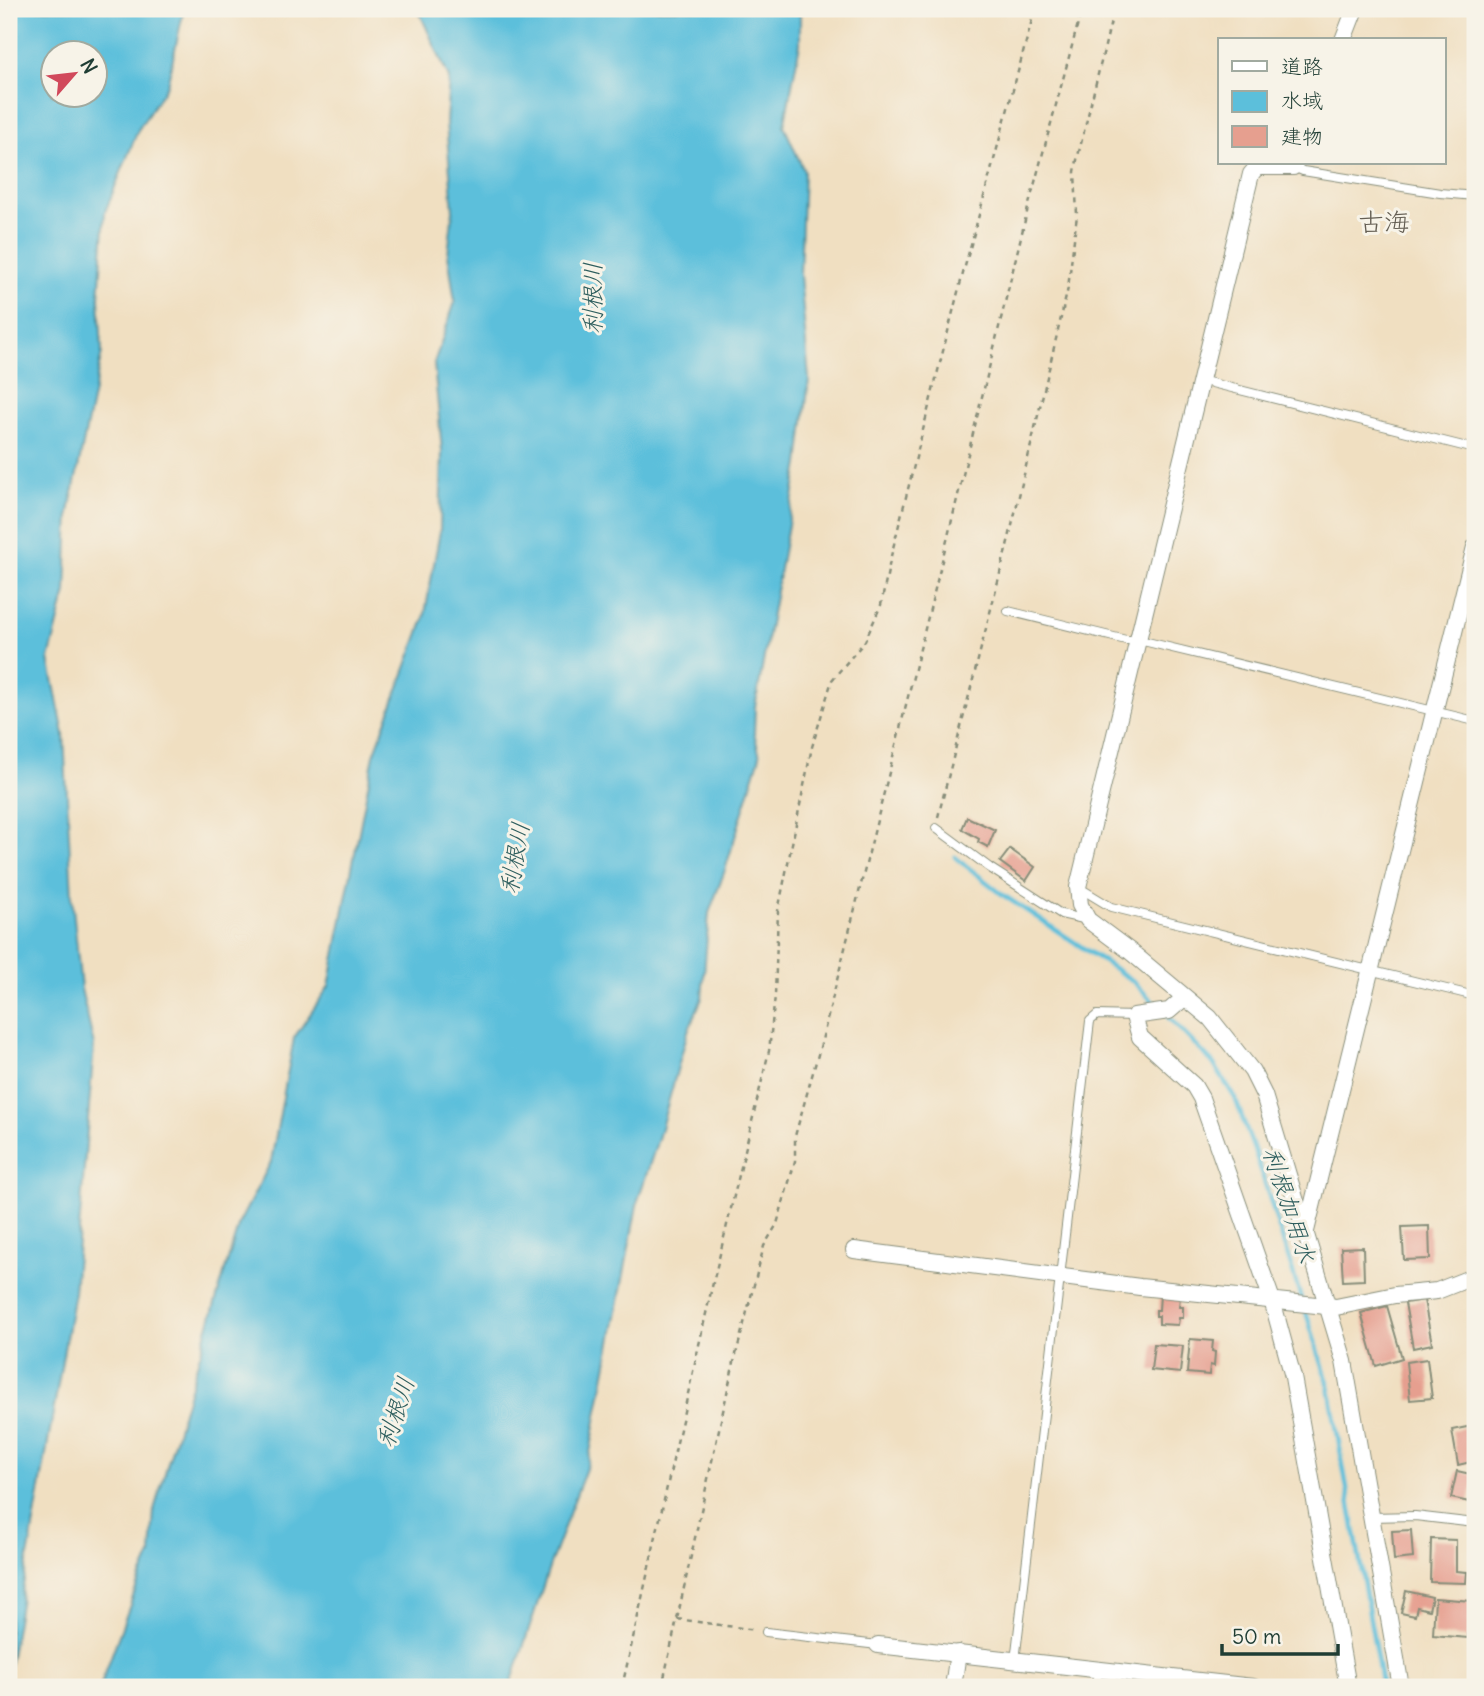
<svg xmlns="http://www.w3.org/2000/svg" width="1484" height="1696" viewBox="0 0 1484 1696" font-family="Delius,'Klee One',sans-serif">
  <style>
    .water { fill: #5cbfdb; stroke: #3e7e88; stroke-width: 2; fill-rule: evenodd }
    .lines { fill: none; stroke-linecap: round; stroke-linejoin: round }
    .stream { stroke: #5cbfdb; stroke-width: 4.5 }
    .building { fill: #e69f8f }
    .lane-casing { stroke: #888e7a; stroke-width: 10 }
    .street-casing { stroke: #888e7a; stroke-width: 18 }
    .path { stroke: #888e7a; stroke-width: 2.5; stroke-dasharray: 5 5; stroke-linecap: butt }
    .lane { stroke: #fff; stroke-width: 8 }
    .street { stroke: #fff; stroke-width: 16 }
    .labels { text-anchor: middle; stroke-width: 6; stroke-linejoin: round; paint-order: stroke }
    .water-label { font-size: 24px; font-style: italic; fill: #2e5e5e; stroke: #f7f3e8 }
    .quarter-label { font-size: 26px; fill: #655f54; stroke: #f7f3e8 }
  </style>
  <rect width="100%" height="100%" fill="#f7f3e8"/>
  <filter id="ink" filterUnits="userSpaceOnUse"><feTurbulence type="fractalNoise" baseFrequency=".0143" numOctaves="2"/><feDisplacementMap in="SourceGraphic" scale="14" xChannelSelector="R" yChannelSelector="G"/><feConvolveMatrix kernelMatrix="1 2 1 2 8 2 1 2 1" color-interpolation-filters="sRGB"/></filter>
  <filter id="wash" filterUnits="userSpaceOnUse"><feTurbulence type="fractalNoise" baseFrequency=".00686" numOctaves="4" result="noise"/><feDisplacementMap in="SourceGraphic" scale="28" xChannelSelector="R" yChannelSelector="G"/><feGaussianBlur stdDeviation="1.57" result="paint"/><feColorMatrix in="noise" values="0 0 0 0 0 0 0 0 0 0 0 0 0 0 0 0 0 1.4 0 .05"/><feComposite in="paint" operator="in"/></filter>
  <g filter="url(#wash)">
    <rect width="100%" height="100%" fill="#f0dfc1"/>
    <g class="water">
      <path d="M9 9H184L167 85 138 130 105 212 99 298 102 352 69 512 66 592 49 659 64 734 72 897 81 989 94 1045 74 1292 9 1667ZM52 52H94V94H52Z"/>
      <polygon points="418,9 800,9 800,44 784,126 804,171 800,275 809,379 799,464 755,707 754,733 760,756 725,870 709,913 702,998 688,1031 658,1139 638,1200 588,1463 550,1565 510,1687 100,1687 137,1586 151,1555 154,1510 239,1223 271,1162 294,1038 329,986 374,755 424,619 440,531 442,451 434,363 455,302 448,254 453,210 446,122 449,78"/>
    </g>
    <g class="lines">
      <g class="stream">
        <polyline points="955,857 1003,895 1133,981 1159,1008"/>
        <polyline points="1168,1017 1213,1063 1235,1098 1257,1158 1301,1298"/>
        <polyline points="1304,1306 1329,1386 1382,1687"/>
      </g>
    </g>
    <g id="blocks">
      <g class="building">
        <polygon points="967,817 995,830 988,847 978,842 979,839 962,829"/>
        <polygon points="1010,849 1035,867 1026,881 1000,862"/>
        <polygon points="1429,1226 1430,1259 1404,1260 1402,1227"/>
        <polygon points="1363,1247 1364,1280 1343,1281 1341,1248"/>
        <polygon points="1160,1295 1180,1296 1179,1307 1183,1307 1183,1318 1179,1318 1178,1325 1159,1324 1159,1316 1156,1316 1156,1310 1159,1310"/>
        <polygon points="1424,1300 1432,1344 1413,1348 1405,1303"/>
        <polygon points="1387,1306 1402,1358 1376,1366 1361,1313"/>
        <polygon points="1190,1339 1213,1341 1212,1351 1215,1352 1214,1366 1210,1365 1209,1375 1187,1373"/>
        <polygon points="1154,1344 1183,1346 1180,1373 1151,1370"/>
        <polygon points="1427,1359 1432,1398 1410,1400 1406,1362"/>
        <polygon points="1472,1426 1475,1461 1458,1465 1452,1430"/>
        <polygon points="1457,1471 1475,1475 1469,1502 1451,1498"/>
        <polygon points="1411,1530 1413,1558 1394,1560 1392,1531"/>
        <polygon points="1431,1539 1456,1540 1456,1571 1467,1572 1466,1583 1430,1582"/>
        <polygon points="1406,1591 1432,1597 1429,1610 1417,1607 1415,1616 1401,1613"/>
        <polygon points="1435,1598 1471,1601 1468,1638 1433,1635"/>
      </g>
    </g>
  </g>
  <g filter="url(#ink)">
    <use href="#blocks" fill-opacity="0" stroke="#888e7a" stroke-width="2"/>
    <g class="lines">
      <defs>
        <g id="lane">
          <polyline points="1293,167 1303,171 1440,193 1475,196"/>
          <polyline points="1200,380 1475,449"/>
          <polyline points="1008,611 1126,640 1139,640 1475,721"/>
          <polyline points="936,828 990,868 1061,914 1088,920"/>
          <polyline points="1078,887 1111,907 1475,996"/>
          <polyline points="1371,1517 1415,1516 1475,1523"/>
          <polyline points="766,1632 878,1645"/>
          <polyline points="1015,1661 1090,1021 1097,1015 1134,1016"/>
          <polyline points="1096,1687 1098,1670"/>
        </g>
        <g id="street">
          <polyline points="1343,40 1355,9"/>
          <polyline points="1295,163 1293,167 1257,167 1251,174 1078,887 1080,905 1088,920 1131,952 1210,1018 1252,1071 1264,1095 1344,1361 1401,1687"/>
          <polyline points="1184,998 1169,1011 1134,1016 1140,1037 1194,1086 1201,1098 1272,1300 1293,1377 1348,1687"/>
          <polyline points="1306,1231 1475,547"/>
          <polyline points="854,1250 1140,1287 1336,1307 1395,1295 1437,1291 1475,1276"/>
          <polyline points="878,1645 1253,1687"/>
          <polyline points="953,1687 958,1653"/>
        </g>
      </defs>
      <use href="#lane" class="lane-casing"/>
      <use href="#street" class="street-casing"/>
      <g class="path">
        <polyline points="938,817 1010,534 1068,288 1077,215 1075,172 1077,160 1114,9"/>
        <polyline points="677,1619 756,1630"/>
        <polyline points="622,1687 712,1287 769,1051 775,996 778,911 812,747 832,680 865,641 881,605 891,556 958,292 1035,9"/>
        <polyline points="662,1687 733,1366 764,1246 777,1224 795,1161 795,1136 821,1044 940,569 1028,208 1082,9"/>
      </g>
      <use href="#lane" class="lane"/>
      <use href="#street" class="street"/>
    </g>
  </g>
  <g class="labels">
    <g class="water-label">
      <text transform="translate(593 298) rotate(-90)" y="8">利根川</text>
      <text transform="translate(515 858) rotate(-80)" y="8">利根川</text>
      <text transform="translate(1289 1205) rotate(72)" y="8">利根加用水</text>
      <text transform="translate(396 1412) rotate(-72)" y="8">利根川</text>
    </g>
    <g class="quarter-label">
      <text x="1384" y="231">古海</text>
    </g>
  </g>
  <rect width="1484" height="1696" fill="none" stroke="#f7f3e8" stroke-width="35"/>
  <rect x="1218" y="38" width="228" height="126" fill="#f7f3e8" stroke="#a1aaa0" stroke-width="2"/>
  <rect x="1232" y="61" width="35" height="10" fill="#ffffff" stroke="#a1aaa0" stroke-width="2"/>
  <text x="1281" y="74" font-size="21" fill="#1f3d34">道路</text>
  <rect x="1232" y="91" width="35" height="21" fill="#5cbfdb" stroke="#a1aaa0" stroke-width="2"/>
  <text x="1281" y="108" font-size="21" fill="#1f3d34">水域</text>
  <rect x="1232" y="126" width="35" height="21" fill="#e69f8f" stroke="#a1aaa0" stroke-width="2"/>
  <text x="1281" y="144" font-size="21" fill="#1f3d34">建物</text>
  <g transform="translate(74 74) rotate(62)"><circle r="33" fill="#f7f3e8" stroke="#a1aaa0" stroke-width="2"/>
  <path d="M0-5L12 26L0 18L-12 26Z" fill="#d1495b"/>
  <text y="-10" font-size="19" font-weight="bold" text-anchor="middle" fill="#1f3d34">N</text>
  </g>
  <path d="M1222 1644v10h116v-10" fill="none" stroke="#1f3d34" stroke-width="3.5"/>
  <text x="1232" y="1644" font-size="21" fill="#1f3d34" stroke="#f7f3e8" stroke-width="5" paint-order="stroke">50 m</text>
</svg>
